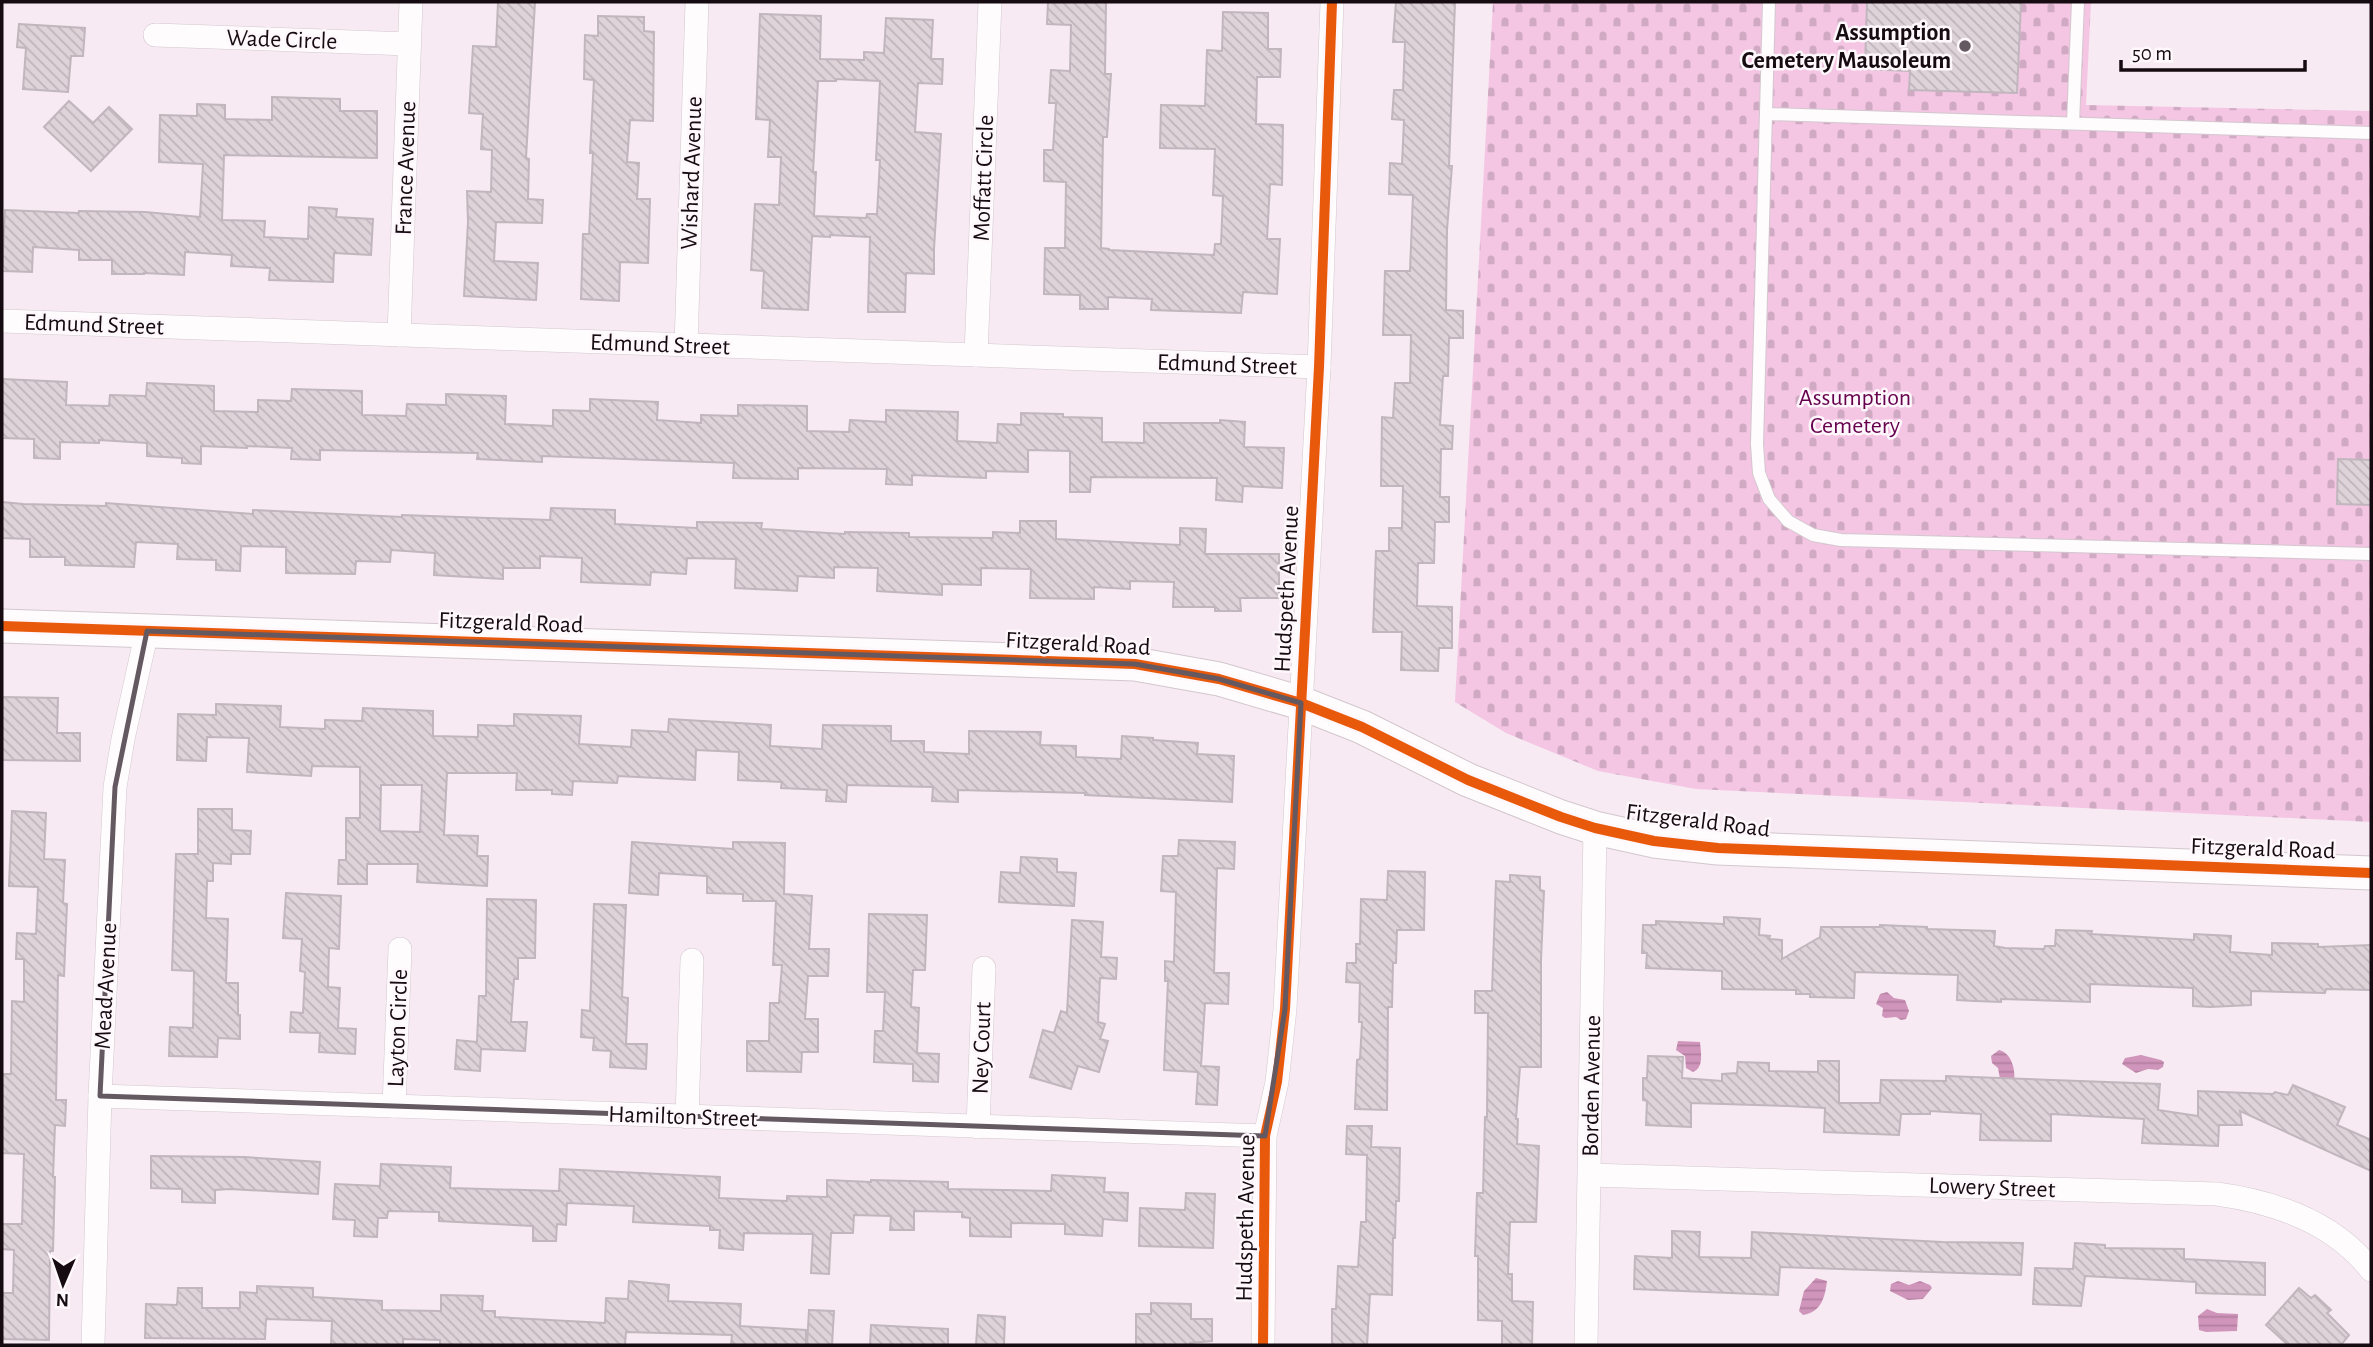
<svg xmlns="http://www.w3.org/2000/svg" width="2373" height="1347" viewBox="0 0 2373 1347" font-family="'Alegreya Sans',sans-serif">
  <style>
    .cemetery { fill: url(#cemetery-stones) }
    .water { fill: url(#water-rules) }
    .building { fill: url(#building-back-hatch); stroke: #c1b6bd; stroke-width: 2; fill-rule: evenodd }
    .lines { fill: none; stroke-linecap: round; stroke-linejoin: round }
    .service-casing { stroke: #d3c7ce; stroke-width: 14 }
    .minor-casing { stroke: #d3c7ce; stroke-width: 24 }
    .secondary-casing { stroke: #d3c7ce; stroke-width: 35 }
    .service { stroke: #fefcfd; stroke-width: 12 }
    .minor { stroke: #fefcfd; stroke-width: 23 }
    .secondary { stroke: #fefcfd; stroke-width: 33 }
    .cycleway-casing { stroke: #fef7fb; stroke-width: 15 }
    .cycleway { stroke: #e8590c; stroke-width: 10 }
    .marked { fill: none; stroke: #645960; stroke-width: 5; stroke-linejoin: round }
    .poi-dot { fill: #645960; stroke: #fef7fb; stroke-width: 2.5 }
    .labels { text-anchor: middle; stroke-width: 5; stroke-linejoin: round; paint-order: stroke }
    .poi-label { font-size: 24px; font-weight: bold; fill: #150b11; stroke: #fef7fb; text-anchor: end }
    .street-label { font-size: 24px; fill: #150b11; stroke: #fef7fb }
    .park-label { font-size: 24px; fill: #66004e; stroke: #fef7fb }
  </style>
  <defs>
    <pattern id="cemetery-stones" width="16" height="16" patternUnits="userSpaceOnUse" patternTransform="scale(1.75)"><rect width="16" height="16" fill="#f4c6e4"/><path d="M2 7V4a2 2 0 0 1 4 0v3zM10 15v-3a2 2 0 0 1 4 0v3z" fill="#d0a9c3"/></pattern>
    <pattern id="water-rules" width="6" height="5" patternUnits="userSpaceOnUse" patternTransform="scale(1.75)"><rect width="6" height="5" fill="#d095bb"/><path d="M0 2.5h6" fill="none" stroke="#b27fa0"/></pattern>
    <pattern id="building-back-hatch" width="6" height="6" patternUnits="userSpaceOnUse" patternTransform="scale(1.75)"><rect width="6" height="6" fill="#dfd3da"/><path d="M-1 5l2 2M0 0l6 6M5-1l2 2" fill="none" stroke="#beb4ba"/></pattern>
  </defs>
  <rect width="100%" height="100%" fill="#f7eaf2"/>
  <polygon class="cemetery" points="1493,2 2091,2 2086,105 2371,111 2371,822 1696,789 1598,771 1506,733 1455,702"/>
  <g class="water">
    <polygon points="1887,992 1894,998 1905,1000 1909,1011 1906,1019 1901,1020 1896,1017 1885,1018 1882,1016 1883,1008 1876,1004 1880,994"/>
    <path d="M1678 1041 1700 1042C1701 1053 1704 1068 1693 1072L1686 1068 1685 1056 1676 1050Z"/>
    <path d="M1999 1050C2012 1053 2016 1071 2014 1083L2000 1079 1998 1068 1992 1063 1991 1056Z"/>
    <polygon points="2141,1055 2161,1060 2164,1062 2163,1067 2158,1070 2148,1069 2136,1073 2122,1064 2125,1058"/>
    <path d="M1816 1278 1827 1281C1825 1296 1822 1312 1803 1315L1799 1311 1804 1291Z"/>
    <polygon points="1898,1281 1909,1285 1920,1281 1930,1285 1932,1288 1923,1299 1908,1300 1890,1291 1891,1284"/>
    <polygon points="2207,1309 2217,1313 2238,1314 2237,1331 2206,1332 2199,1330 2198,1316"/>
  </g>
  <g class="building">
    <polygon points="498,2 535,2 526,158 529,159 528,199 543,200 542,223 496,222 494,261 538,263 536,300 464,296 468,222 467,191 491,192 492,150 481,149 483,114 469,113 473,46 496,47"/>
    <polygon points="1048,2 1106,2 1105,74 1111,74 1107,137 1103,137 1101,248 1109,249 1109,250 1214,255 1215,244 1221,244 1223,196 1213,195 1215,149 1160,148 1161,105 1205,106 1207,50 1222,51 1223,12 1268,13 1268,49 1281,49 1280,77 1257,77 1256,124 1283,125 1282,185 1270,184 1267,239 1280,239 1277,294 1243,292 1241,313 1151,310 1152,299 1108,297 1108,309 1080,309 1080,295 1044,294 1045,248 1065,248 1066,182 1044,181 1044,150 1053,150 1056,103 1049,103 1051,70 1070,71 1071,25 1047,24"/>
    <polygon points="1396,2 1455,2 1449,166 1452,166 1447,230 1446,310 1463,311 1463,338 1449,338 1448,376 1443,376 1440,425 1453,426 1452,449 1441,449 1440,497 1449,497 1449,522 1435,522 1434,563 1418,563 1417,606 1452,607 1452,648 1439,648 1438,671 1401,670 1402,632 1373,632 1376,551 1389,551 1389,528 1402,528 1403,486 1381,486 1382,417 1393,418 1395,383 1410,383 1411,335 1383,335 1385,271 1410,271 1413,195 1389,194 1390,163 1402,164 1404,120 1392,119 1394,90 1403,90 1405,42 1393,42"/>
    <polygon points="1867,2 2021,2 2017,93 1909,90 1910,71 1865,69"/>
    <path d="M760 14 821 16 820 59 864 60V52L884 53 886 18 933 20 931 59H943L942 84 918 83 915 132 941 134 934 249V274L906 273 905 312H868L870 237 830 235V237L812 236 808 310 762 308 764 271 751 270 755 204 779 205 781 157H768L770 120 756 119ZM836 79 880 81 876 160H880L877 214H867L866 218 814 216 816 172H813L818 81H836Z"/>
    <polygon points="598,16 644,17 644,31 654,32 653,121 630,120 627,162 639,163 637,199 650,199 648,263 620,262 619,301 581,299 583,234 589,234 593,153 590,153 594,80 584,79 585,35 598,36"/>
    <polygon points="19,24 85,28 83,56 71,56 68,92 23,89 26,48 17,47"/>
    <polygon points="272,97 340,99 340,111 377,111 377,158 224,155 222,220 265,221 264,237 308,239 309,207 337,209 336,217 373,219 371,255 334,253 333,282 269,280 270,268 231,266 232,255 185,252 184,275 144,273 144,274 112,274 112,260 79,260 79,250 33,247 32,272 2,271 5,210 79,213 79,211 145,212 200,217 203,164 159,162 160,115 197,116 197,104 225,105 225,119 272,120"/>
    <polygon points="69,101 93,123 109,107 132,129 91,171 44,127"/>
    <polygon points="2,379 67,382 66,405 109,406 110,395 146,396 147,383 214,386 214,411 258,412 258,400 291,401 292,389 362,391 362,415 406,416 407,404 446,405 446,394 506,396 505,424 553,426 553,410 590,411 590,399 658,402 657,420 701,423 701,415 738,416 738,405 807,406 807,431 849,432 850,420 886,422 886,410 958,412 957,441 997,443 998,424 1021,425 1021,413 1063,414 1063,417 1102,418 1102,442 1144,443 1144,423 1220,423 1220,420 1245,422 1244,447 1284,448 1282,488 1243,486 1242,502 1216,500 1217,478 1091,477 1090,492 1070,492 1070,451 1028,450 1028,472 986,471 986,478 912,475 912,485 886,484 887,469 798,468 798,479 733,478 734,463 542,456 542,462 477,459 478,453 320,450 320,460 291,459 292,448 247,446 247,448 201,446 201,464 182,463 182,458 147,456 147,443 99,440 99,443 60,442 60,459 34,458 34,439 2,438"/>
    <polygon points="2338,459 2371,460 2371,505 2337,504"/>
    <polygon points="2,502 23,504 106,506 106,503 253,514 253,510 402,517 402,515 550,520 551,508 615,510 615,524 697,528 697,522 762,523 761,529 845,534 845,532 909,533 909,537 993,538 993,532 1020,533 1020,521 1056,521 1056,539 1180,545 1180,528 1206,529 1205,554 1279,554 1279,598 1240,598 1241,611 1215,611 1215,607 1173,607 1174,582 1130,581 1130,589 1094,587 1094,599 1030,598 1031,569 981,568 981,585 942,584 942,595 877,591 878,568 834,567 834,578 798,576 797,591 735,588 736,559 687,558 686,574 651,572 650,585 581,582 582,558 540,556 540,568 503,568 503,579 434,575 435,553 391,550 390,562 356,561 355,574 286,573 286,547 241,546 240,571 216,570 216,560 177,559 178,544 136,542 134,567 65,565 65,557 30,557 30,539 2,538"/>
    <polygon points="2,697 58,698 57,733 80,733 80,761 2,760"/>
    <path d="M216 704 281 706 280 727 325 729V720L362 721 363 708 433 711V736L478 737V725L514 726V714L581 716 579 744 631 747 632 730 668 732 669 719 771 725 770 746 822 749 823 725 891 726V741H924V752L969 754V731L1041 732 1040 745 1076 746V757L1121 759 1122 736 1153 738V740L1198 743 1197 754 1234 756 1232 802 1085 795V793L958 790V802L932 801 933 787 847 785 846 802 826 801 827 790 781 788 782 782 738 780 739 752 696 750 695 780 618 776 617 783 573 781 572 795 552 794V790H516L517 773H447L444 835 478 836 477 856H488L487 886 417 882 418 864H367V884H338L339 860H346V818H360V767L312 766 311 776 247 772 249 738 207 737 206 761 177 760 178 714 216 715ZM381 785H422L420 832 380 831Z"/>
    <polygon points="198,809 232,809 232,830 251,831 250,854 231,854 231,864 213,863 213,881 207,881 206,918 228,919 226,983 238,983 238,1015 240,1015 240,1039 218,1038 217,1057 169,1056 170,1027 193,1028 194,971 172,970 176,854 198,854"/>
    <polygon points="12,811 46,813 44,859 65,860 63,903 67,904 64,976 58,975 56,1100 66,1100 65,1126 55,1125 53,1177 55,1177 53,1251 50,1251 49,1340 2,1339 2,1293 13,1293 14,1250 2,1249 2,1224 22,1224 24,1154 2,1153 2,1074 11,1074 12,1001 24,1002 24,959 16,959 17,933 36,934 38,887 9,886"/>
    <polygon points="1179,840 1235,842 1234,869 1217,868 1214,973 1229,973 1228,1004 1205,1003 1201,1066 1219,1067 1217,1105 1196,1104 1198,1072 1164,1070 1168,981 1165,981 1165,961 1174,962 1176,892 1161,891 1163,856 1178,856"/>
    <polygon points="632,842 733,849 733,842 785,843 784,894 812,896 809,949 829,949 828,976 808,976 805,1019 818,1019 818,1052 802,1052 801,1072 747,1071 747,1041 769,1041 770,1003 779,1003 782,965 773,965 776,901 743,901 743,894 707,893 707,876 659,873 658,895 629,893"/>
    <polygon points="1021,857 1057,859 1057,872 1076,873 1074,906 999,902 1001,872 1020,873"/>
    <polygon points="1388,871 1425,872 1424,930 1397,930 1396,963 1393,963 1392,1007 1388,1007 1387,1110 1355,1109 1357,1060 1360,1059 1362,1022 1359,1022 1360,983 1346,982 1347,963 1356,963 1356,944 1360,944 1361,899 1387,900"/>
    <polygon points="1510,875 1540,877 1540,890 1544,891 1541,960 1541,1067 1520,1067 1516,1119 1518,1119 1517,1144 1539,1146 1536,1222 1510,1222 1508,1274 1512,1274 1512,1301 1533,1302 1532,1345 1502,1345 1502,1321 1478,1320 1478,1256 1475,1256 1477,1193 1483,1193 1485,1117 1487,1117 1488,1013 1475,1013 1475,991 1492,991 1496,881 1510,882"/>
    <polygon points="286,893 341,896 339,949 329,948 328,987 340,988 338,1028 356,1029 355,1054 319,1052 320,1033 290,1032 291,1012 303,1013 305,972 300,971 302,939 283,938"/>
    <polygon points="487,899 536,900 535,958 518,958 518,979 514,979 511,1022 527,1022 525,1051 481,1049 480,1071 455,1069 457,1040 477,1042 479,996 486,996"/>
    <polygon points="594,904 626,905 622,997 628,998 626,1044 647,1044 646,1069 610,1067 611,1051 593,1050 594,1038 581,1037 582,1010 590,1011"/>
    <polygon points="869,914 927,915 925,970 913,970 911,1007 919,1008 917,1053 939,1054 938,1082 913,1081 913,1064 874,1062 875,1031 883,1031 885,992 867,992"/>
    <polygon points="1724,917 1760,919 1759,935 1770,936 1769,939 1782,940 1782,959 1820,937 1821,927 1880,927 1880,925 1927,927 1927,929 1995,931 1994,946 2005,948 2044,949 2045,946 2055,946 2056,930 2092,931 2091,934 2194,940 2194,934 2231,936 2230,952 2272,955 2272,943 2318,944 2318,947 2371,945 2371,990 2326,989 2325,993 2251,991 2251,1005 2210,1007 2193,1006 2193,988 2090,984 2090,1002 2001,999 2001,1002 1975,1001 1957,1000 1958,975 1855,972 1854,998 1810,997 1810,994 1796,994 1796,990 1722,989 1722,971 1646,968 1647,953 1642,953 1643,925 1656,925 1656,921 1724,924"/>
    <polygon points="1072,920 1103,922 1101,957 1117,958 1116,979 1100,978 1098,1022 1105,1024 1100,1039 1108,1041 1099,1072 1078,1066 1071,1089 1030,1077 1043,1030 1054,1033 1061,1011 1067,1013"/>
    <polygon points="1648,1056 1683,1057 1682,1078 1722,1081 1722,1074 1737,1073 1738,1062 1769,1063 1769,1071 1818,1072 1818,1061 1839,1061 1839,1103 1880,1103 1881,1080 1946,1081 1946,1076 2160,1084 2158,1110 2198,1116 2198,1091 2273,1094 2275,1092 2288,1095 2293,1085 2345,1107 2337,1125 2371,1140 2371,1171 2240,1111 2242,1125 2219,1125 2218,1146 2142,1143 2144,1119 2051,1114 2051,1141 1980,1140 1981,1114 1930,1111 1930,1114 1901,1114 1899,1135 1824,1132 1825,1108 1788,1106 1691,1103 1691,1127 1646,1125 1647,1101 1643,1100 1643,1078 1647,1078"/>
    <polygon points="1347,1126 1372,1126 1371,1147 1400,1148 1399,1201 1396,1201 1395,1238 1393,1238 1392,1295 1370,1294 1367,1345 1332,1345 1332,1309 1336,1309 1338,1266 1358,1267 1361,1222 1366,1222 1367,1155 1346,1154"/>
    <polygon points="151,1156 244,1157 320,1162 318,1194 230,1189 215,1190 215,1203 182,1202 182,1189 151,1188"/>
    <polygon points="381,1164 451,1167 450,1188 559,1191 560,1169 720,1177 719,1198 787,1201 787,1196 827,1197 827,1180 871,1182 871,1180 948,1182 948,1189 1051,1191 1052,1175 1105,1178 1104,1192 1128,1193 1127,1221 1103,1219 1102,1236 1065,1234 1065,1224 1011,1223 1011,1237 970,1236 970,1218 962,1217 962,1212 914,1211 914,1230 890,1230 891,1216 854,1215 853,1233 831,1233 829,1274 811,1273 813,1234 744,1233 743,1250 719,1248 720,1230 710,1230 710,1226 633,1222 634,1206 567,1203 566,1225 557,1224 556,1241 533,1241 533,1226 439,1221 439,1212 388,1211 387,1218 378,1218 377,1237 354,1236 355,1220 333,1219 335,1184 380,1186"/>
    <polygon points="1186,1193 1215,1194 1213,1248 1139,1246 1140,1208 1185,1210"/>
    <polygon points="1672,1231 1700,1232 1699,1257 1751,1258 1752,1232 1942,1242 2023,1243 2021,1275 1780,1267 1778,1295 1634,1289 1635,1256 1672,1258"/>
    <polygon points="2075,1243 2105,1245 2105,1248 2184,1249 2184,1259 2265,1263 2265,1295 2196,1293 2196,1282 2085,1276 2081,1306 2033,1304 2035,1268 2073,1269"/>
    <polygon points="629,1281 669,1285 668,1301 741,1304 740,1326 806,1330 806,1345 731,1345 732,1335 626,1332 625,1345 440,1345 440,1340 403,1339 403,1345 353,1345 331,1344 332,1321 266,1319 265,1339 145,1338 146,1304 177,1305 178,1288 202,1288 202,1308 240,1308 240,1292 257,1293 257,1286 313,1288 313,1297 382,1301 382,1310 441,1311 441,1295 483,1296 482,1311 495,1311 495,1317 605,1323 606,1298 628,1299"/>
    <polygon points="2299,1288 2311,1298 2315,1295 2331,1310 2327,1313 2349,1335 2341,1345 2288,1345 2266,1325"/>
    <polygon points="1151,1303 1191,1304 1191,1319 1212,1319 1212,1341 1190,1343 1190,1345 1136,1345 1136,1314 1151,1314"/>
    <polygon points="809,1310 834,1311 832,1345 807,1345"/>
    <polygon points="978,1315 1005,1317 1004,1345 976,1345"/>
    <polygon points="871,1325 948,1329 948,1345 870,1345"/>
  </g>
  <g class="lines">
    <defs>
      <g id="service">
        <polyline points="1769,2 1757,444 1759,473 1769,499 1788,521 1813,535 1841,540 2371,554"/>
        <polyline points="1767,114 2371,133"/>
        <polyline points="2073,123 2078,2"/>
      </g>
      <g id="minor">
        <polyline points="155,35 409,44"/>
        <polyline points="2,321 1319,367"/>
        <polyline points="399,335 411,2"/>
        <polyline points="686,345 697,2"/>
        <polyline points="976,355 990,2"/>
        <polyline points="100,1096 1265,1136"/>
        <polyline points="394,1106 400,949"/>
        <polyline points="687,1117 692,960"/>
        <polyline points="978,1127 984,968"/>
        <path d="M1590 1175 2217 1194C2275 1202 2334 1222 2371 1270"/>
        <polyline points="93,1345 100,1096 115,787 123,739 147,631"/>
        <polyline points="1263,1345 1265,1136 1277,1082 1285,1009 1319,367 1332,2"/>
        <polyline points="1586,1345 1595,828"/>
      </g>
      <polyline id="secondary" points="2,626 1135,664 1219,679 1301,703 1362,727 1468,780 1561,817 1595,828 1654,841 1718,848 2371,873"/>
    </defs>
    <use href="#service" class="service-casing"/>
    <use href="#minor" class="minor-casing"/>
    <use href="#secondary" class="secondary-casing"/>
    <use href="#service" class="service"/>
    <use href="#minor" class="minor"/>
    <use href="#secondary" class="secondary"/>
    <defs>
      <g id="cycleway">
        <polyline points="2,626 1135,664 1219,679 1301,703 1362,727 1468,780 1561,817 1595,828 1654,841 1718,848 2371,873"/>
        <polyline points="1263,1345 1265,1136 1277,1082 1285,1009 1319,367 1332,2"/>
      </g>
    </defs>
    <use href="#cycleway" class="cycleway-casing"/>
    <use href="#cycleway" class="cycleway"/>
  </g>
  <path class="marked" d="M147 631 1135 664 1219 679 1301 703 1285 1009 1265 1136 100 1096 115 787Z"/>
  <circle class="poi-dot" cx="1965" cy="46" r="7"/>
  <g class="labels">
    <g class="poi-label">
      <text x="1951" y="40">Assumption<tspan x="1951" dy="28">Cemetery Mausoleum</tspan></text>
    </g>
    <g class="street-label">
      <text transform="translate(282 39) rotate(2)" y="8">Wade Circle</text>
      <text transform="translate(405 168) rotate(-88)" y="8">France Avenue</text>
      <text transform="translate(691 173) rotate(-88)" y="8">Wishard Avenue</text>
      <text transform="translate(983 178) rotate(-88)" y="8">Moffatt Circle</text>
      <text transform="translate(94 324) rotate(2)" y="8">Edmund Street</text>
      <text transform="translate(660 344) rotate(2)" y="8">Edmund Street</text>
      <text transform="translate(1227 364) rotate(2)" y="8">Edmund Street</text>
      <text transform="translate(1286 589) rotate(-87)" y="8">Hudspeth Avenue</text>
      <text transform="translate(511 622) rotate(2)" y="8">Fitzgerald Road</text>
      <text transform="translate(1078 643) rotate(3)" y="8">Fitzgerald Road</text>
      <text transform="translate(1698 820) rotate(7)" y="8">Fitzgerald Road</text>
      <text transform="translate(2263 848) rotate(2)" y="8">Fitzgerald Road</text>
      <text transform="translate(105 986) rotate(-87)" y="8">Mead Avenue</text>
      <text transform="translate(397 1028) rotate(-88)" y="8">Layton Circle</text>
      <text transform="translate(981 1048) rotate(-88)" y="8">Ney Court</text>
      <text transform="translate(1591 1086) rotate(-89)" y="8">Borden Avenue</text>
      <text transform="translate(683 1116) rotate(2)" y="8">Hamilton Street</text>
      <text transform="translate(1992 1187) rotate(2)" y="8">Lowery Street</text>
      <text transform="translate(1245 1218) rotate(-89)" y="8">Hudspeth Avenue</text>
    </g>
    <g class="park-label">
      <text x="1855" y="405">Assumption<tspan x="1855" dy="28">Cemetery</tspan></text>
    </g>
  </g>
  <rect width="2373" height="1347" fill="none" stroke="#150b11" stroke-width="7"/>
  <g transform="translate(63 1284) rotate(182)" stroke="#fef7fb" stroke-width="5" paint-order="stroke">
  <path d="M0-5L12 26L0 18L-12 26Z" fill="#150b11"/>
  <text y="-10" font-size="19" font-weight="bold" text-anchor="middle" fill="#150b11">N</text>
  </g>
  <path d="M2121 60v10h184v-10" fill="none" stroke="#150b11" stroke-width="3.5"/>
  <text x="2132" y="60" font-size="21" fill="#150b11" stroke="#fef7fb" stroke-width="5" paint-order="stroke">50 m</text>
</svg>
